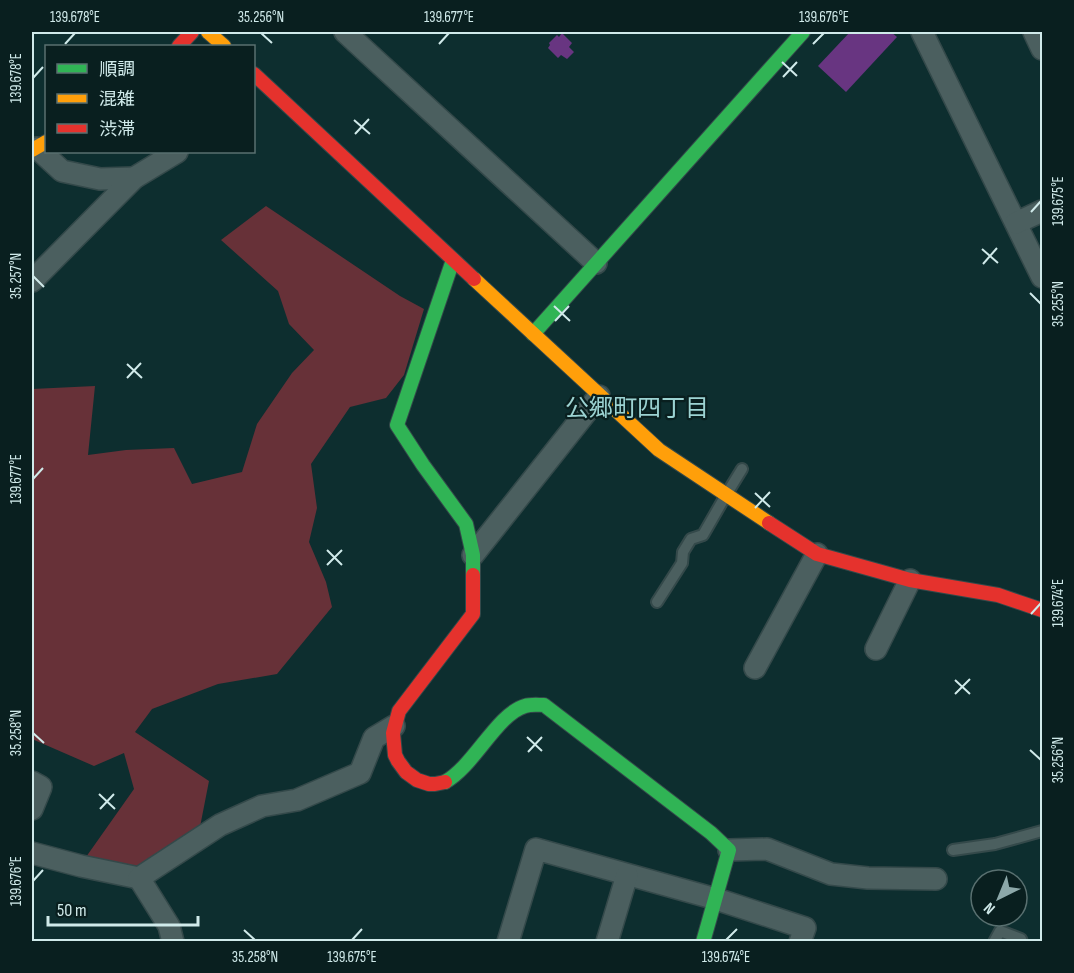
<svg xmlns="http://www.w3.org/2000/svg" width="1074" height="973" viewBox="0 0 1074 973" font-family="'Sofia Sans Condensed','Noto Sans JP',sans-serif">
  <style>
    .green { fill: #673138 }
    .water { fill: #683581 }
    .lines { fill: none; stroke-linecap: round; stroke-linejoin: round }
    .lane-casing { stroke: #34494a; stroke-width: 14 }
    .street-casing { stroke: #34494a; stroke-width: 24 }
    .fast-casing { stroke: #34494a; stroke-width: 16 }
    .slow-casing { stroke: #34494a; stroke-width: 16 }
    .jam-casing { stroke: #34494a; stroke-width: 16 }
    .lane { stroke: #4b5f5f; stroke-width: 10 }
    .street { stroke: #4b5f5f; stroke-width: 21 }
    .fast { stroke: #30b455; stroke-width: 14 }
    .slow { stroke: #ff9f0a; stroke-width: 14 }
    .jam { stroke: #e5322d; stroke-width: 14 }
    .ticks { fill: none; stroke: #d0eaea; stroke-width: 2 }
    .labels { text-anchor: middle; stroke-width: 4.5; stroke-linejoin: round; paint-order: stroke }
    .neighbourhood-label { font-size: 24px; fill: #9cd3d2; stroke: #091f1f }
    .neatline { fill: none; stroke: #d0eaea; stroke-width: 2 }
    .ticks-label { font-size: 15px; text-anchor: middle; fill: #d0eaea }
  </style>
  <rect width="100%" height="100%" fill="#0d2e2f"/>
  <polygon class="green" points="266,206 400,296 424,309 404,375 386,398 350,407 311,464 317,508 309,542 326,582 332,607 277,674 218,684 152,709 135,732 209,781 199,832 139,871 86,857 134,789 124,753 94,766 32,739 32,389 95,386 88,455 126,450 174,448 192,484 242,472 257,424 292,373 314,350 289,324 278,291 221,240"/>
  <g class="water">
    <polygon points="850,32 891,32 897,37 846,92 818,66"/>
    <polygon points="562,33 572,43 569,47 574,52 567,59 561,55 558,58 548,48 550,45 549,43 557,35 559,37"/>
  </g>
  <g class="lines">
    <defs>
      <g id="lane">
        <polyline points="657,602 682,563 683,552 691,539 703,535 726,495 742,469"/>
        <polyline points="953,850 995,844 1042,831"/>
        <polyline points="994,942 1000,931 1021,939 1022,942"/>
      </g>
      <g id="street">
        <polyline points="345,32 596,263"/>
        <polyline points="922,32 1042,277"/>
        <polyline points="1034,32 1042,49"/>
        <polyline points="37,148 62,171 100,179 134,178"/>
        <polyline points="1016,223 1042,211"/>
        <polyline points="32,281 134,178 177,152"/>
        <polyline points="473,555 599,396"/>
        <polyline points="876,649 910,580"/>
        <polyline points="755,668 817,554"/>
        <polyline points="32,782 41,787 32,809"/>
        <polyline points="729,850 767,849 831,874 868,878 936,879"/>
        <polyline points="32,853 81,866 139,878"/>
        <polyline points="173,942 169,926 139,878 220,825 262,806 297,800 360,773 374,738 394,726"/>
        <polyline points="508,942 536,849 716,899 805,928 800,942"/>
        <polyline points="607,942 627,875"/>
      </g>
      <g id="fast">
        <polyline points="453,260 397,425 423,465 466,524 473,555 473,575"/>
        <polyline points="533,334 803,32"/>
        <path d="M445 782C474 766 497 714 525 706 531 704 538 705 544 705L711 833 729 850 703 942"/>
      </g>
      <g id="slow">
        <polyline points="208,32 224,46"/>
        <polyline points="32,150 46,142"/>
        <polyline points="474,279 659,450 769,523"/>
      </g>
      <g id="jam">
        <polyline points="179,46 192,32"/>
        <polyline points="254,74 474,279"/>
        <polyline points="769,523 817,554 910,580 998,595 1042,610"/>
        <polyline points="445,782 435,784 429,784 417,780 406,772 398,761 395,755 393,733 399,711 473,614 473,575"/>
      </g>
    </defs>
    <use href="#lane" class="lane-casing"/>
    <use href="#street" class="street-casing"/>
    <use href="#fast" class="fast-casing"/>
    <use href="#slow" class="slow-casing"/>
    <use href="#jam" class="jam-casing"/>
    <use href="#lane" class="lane"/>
    <use href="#street" class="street"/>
    <use href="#fast" class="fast"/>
    <use href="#slow" class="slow"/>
    <use href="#jam" class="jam"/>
  </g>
  <path class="ticks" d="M261 33 272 43M65 44 75 33M439 44 449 33M813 44 824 33M782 62 797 76M783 77 797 62M33 78 43 67M354 120 370 134M355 134 369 119M1031 212 1041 201M982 249 998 263M983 264 997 248M33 276 44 287M1030 293 1041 304M554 306 570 321M555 321 569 306M127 364 142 378M127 378 141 363M33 479 43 468M755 493 770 507M755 508 770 492M327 550 342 565M327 565 342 550M1031 614 1041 603M955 680 970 694M955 694 970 679M33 733 44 743M527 737 542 751M1030 750 1041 760M528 752 542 737M99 794 115 809M100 809 114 794M33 881 43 870M244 930 255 940M352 940 362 929M726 940 737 929"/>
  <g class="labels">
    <g class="neighbourhood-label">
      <text x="637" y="416">公郷町四丁目</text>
    </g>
  </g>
  <rect width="1074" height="973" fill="none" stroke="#091f1f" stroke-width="66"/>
  <rect x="45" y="45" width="210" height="108" fill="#091f1f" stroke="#597070" stroke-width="1.5"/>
  <rect x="57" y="64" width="30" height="9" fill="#30b455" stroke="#597070" stroke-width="1.5"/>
  <text x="99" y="75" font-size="18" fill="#d0eaea">順調</text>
  <rect x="57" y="94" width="30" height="9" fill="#ff9f0a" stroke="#597070" stroke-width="1.5"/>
  <text x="99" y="105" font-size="18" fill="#d0eaea">混雑</text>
  <rect x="57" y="124" width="30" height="9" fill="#e5322d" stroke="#597070" stroke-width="1.5"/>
  <text x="99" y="135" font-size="18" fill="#d0eaea">渋滞</text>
  <g transform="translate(999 898) rotate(223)"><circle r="28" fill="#091f1f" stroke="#597070" stroke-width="1.5"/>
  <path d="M0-4.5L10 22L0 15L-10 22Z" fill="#8ca8a9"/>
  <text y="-9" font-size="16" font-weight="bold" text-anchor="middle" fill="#d0eaea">N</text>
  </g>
  <path d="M48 916v9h150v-9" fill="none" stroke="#d0eaea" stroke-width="3"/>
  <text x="57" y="916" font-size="18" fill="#d0eaea" stroke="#091f1f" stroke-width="4.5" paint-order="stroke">50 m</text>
  <rect x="33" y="33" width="1008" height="907" class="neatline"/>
  <g class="ticks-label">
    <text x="75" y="22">139.678°E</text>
    <text x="261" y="22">35.256°N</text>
    <text x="449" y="22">139.677°E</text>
    <text x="824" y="22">139.676°E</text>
    <text transform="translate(16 78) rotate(-90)" y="5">139.678°E</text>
    <text transform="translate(1058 201) rotate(-90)" y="5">139.675°E</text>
    <text transform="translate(16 276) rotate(-90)" y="5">35.257°N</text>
    <text transform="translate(1058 304) rotate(-90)" y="5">35.255°N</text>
    <text transform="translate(16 479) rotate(-90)" y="5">139.677°E</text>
    <text transform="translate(1058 603) rotate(-90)" y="5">139.674°E</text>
    <text transform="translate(16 733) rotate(-90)" y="5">35.258°N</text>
    <text transform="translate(1058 760) rotate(-90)" y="5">35.256°N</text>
    <text transform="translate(16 881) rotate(-90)" y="5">139.676°E</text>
    <text x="255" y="962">35.258°N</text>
    <text x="352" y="962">139.675°E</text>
    <text x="726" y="962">139.674°E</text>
  </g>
</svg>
